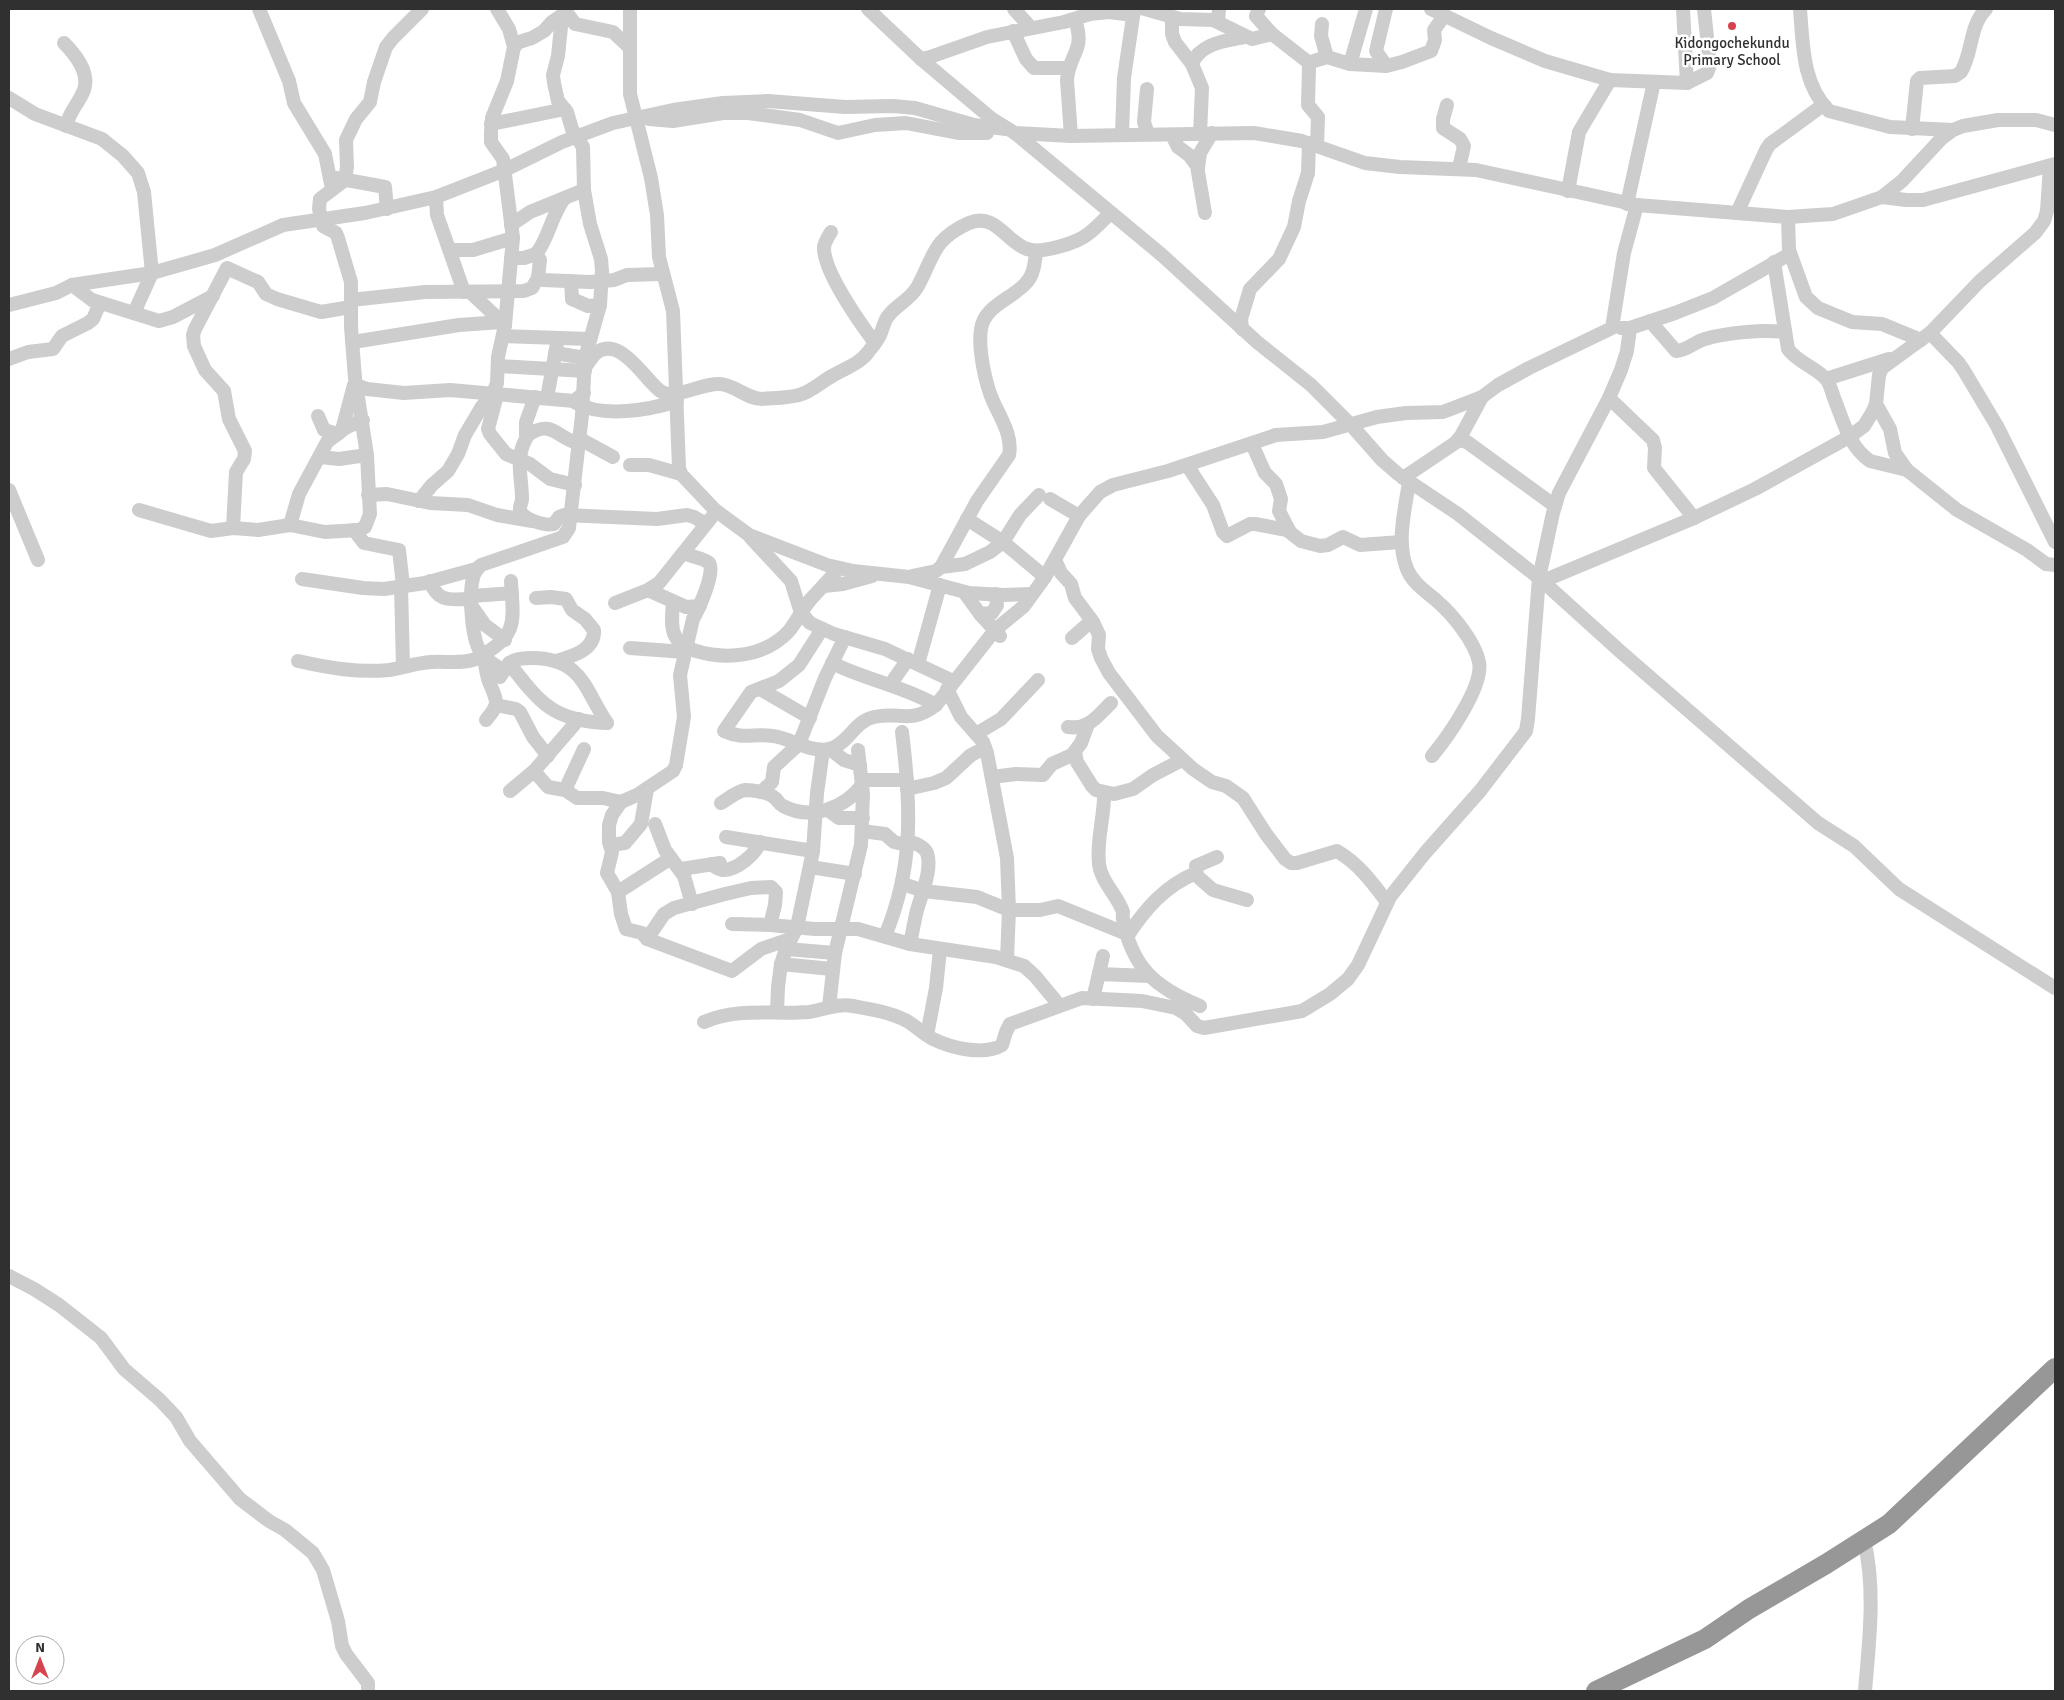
<svg xmlns="http://www.w3.org/2000/svg" width="2064" height="1700" viewBox="0 0 2064 1700" font-family="Signika,sans-serif">
  <style>
    .lines { fill: none; stroke-linecap: round; stroke-linejoin: round }
    .minor { stroke: #cdcdcd; stroke-width: 14 }
    .highway { stroke: #979797; stroke-width: 20 }
    .poi-dot { fill: #d5434c; stroke: #fff; stroke-width: 2 }
    .labels { text-anchor: middle; stroke-width: 5; stroke-linejoin: round; paint-order: stroke }
    .poi-label { font-size: 15px; fill: #303030; stroke: #fff }
  </style>
  <rect width="100%" height="100%" fill="#fff"/>
  <g class="lines">
    <g class="minor">
      <polyline points="259,9 289,81 294,103 325,154 332,189"/>
      <polyline points="564,9 575,24 613,32 629,47"/>
      <polyline points="630,9 630,94 651,178 657,215 659,257 673,311 679,468 681,474 715,510 749,535 827,565 853,571 909,577 969,593 1003,595 1032,594"/>
      <polyline points="868,9 921,59 992,119 1015,133 1071,136 1254,133 1302,141 1365,163 1400,167 1476,170 1637,205 1788,217 1833,214 1882,197 1902,181 1941,139 1953,130 1963,126 1998,120 2036,120 2055,125"/>
      <polyline points="1014,9 1031,28"/>
      <polyline points="1145,9 1180,19 1213,20 1252,39 1272,34"/>
      <polyline points="1259,9 1256,16 1272,34 1308,62 1309,67 1308,105 1318,117 1317,146"/>
      <polyline points="1431,9 1491,38 1545,61 1610,80 1687,83 1707,73 1710,65 1704,9"/>
      <polyline points="1683,9 1687,83"/>
      <path d="M1800 9C1803 44 1802 84 1829 111L1890 127 1953 130"/>
      <polyline points="1172,18 1172,34 1175,42 1192,64 1202,88 1200,134"/>
      <polyline points="1218,21 1219,9"/>
      <polyline points="1322,24 1321,36 1327,57"/>
      <polyline points="1013,31 1026,59 1034,68 1069,68"/>
      <path d="M64 43C75 54 90 73 84 90 79 103 69 112 66 126"/>
      <polyline points="514,47 519,42 532,38 544,31 552,22 565,13"/>
      <polyline points="921,59 930,57 987,37 1064,22 1090,14 1109,12 1125,14 1138,9"/>
      <polyline points="1314,61 1327,57 1350,64 1386,66 1402,62 1431,51 1435,40 1434,30 1444,16"/>
      <path d="M1192 64C1200 43 1226 41 1245 37"/>
      <polyline points="1350,64 1366,9"/>
      <polyline points="1386,66 1376,51 1386,9"/>
      <polyline points="1147,89 1144,122 1148,134"/>
      <polyline points="9,98 35,114 102,139 123,156 138,173 144,192 152,273 134,313"/>
      <polyline points="1447,105 1443,119 1443,128 1460,139 1464,146 1459,168"/>
      <polyline points="649,119 673,121 723,113 748,113 800,120 838,133 875,125 906,123 958,133 987,133"/>
      <polyline points="491,124 565,109"/>
      <path d="M1912 129 1917 81 1920 78 1955 76 1961 72C1973 52 1969 26 1986 9"/>
      <polyline points="1015,133 1163,256 1257,342 1311,385 1352,426 1382,460 1398,474 1458,514 1539,578 1622,653 1818,823 1854,846 1899,889 2055,988"/>
      <polyline points="1122,134 1124,78 1134,10"/>
      <polyline points="1172,135 1178,147 1189,155 1197,166 1205,213"/>
      <path d="M1071 136 1067 80C1069 53 1086 51 1075 20"/>
      <polyline points="1198,168 1200,153 1212,133"/>
      <polyline points="336,178 385,187 387,209"/>
      <polyline points="1568,191 1579,132 1610,80"/>
      <polyline points="436,197 437,215 464,292"/>
      <polyline points="1882,197 1906,200 1923,200 2055,164"/>
      <polyline points="1627,204 1654,82"/>
      <polyline points="1737,213 1766,150 1770,144 1823,105"/>
      <polyline points="511,225 530,212 584,190"/>
      <path d="M831 232C828 237 825 241 824 247 823 271 860 323 875 343"/>
      <polyline points="450,250 473,250 513,238"/>
      <polyline points="1789,250 1806,297 1818,308 1852,322 1882,324 1921,340"/>
      <polyline points="536,254 540,260 538,278 543,280 590,282 614,280 627,275 662,274"/>
      <path d="M511 258H524L536 254C549 238 551 216 564 199"/>
      <path d="M1774 262 1788 349C1798 363 1816 367 1827 380 1830 385 1832 392 1834 398 1843 420 1849 447 1870 461L1907 470"/>
      <polyline points="571,281 572,299 588,306 600,305"/>
      <polyline points="72,285 92,300 159,321 173,317 213,296"/>
      <polyline points="470,292 505,325"/>
      <polyline points="351,300 425,292 524,291 532,288 538,278"/>
      <polyline points="9,305 56,293 72,285 152,273 215,255 283,225 365,213 436,197 505,170 562,142 613,123 673,110 723,103 768,101 845,107 893,106 915,108 974,125 1006,129"/>
      <path d="M1650 321 1676 351C1688 350 1694 342 1705 339 1725 333 1763 329 1784 332"/>
      <polyline points="1621,328 1630,328 1675,313 1713,298 1788,255 1789,250 1788,217"/>
      <polyline points="1242,329 1241,319 1250,289 1279,259 1294,227 1299,201 1308,173 1309,143"/>
      <polyline points="1930,333 1958,362 1963,369 1997,426 2055,542"/>
      <polyline points="503,336 590,339"/>
      <polyline points="353,342 459,325 502,322"/>
      <polyline points="555,353 585,358"/>
      <polyline points="9,359 28,352 53,349 62,336 88,323 93,319 100,303"/>
      <polyline points="498,366 585,371"/>
      <path d="M586 366C589 362 592 357 595 354 615 336 638 368 650 381 654 385 658 391 664 393 679 398 702 383 720 384 735 385 747 399 762 399 773 398 788 398 799 395 811 392 821 382 832 376 845 368 860 364 869 351 873 346 877 341 880 335 883 329 884 320 889 315 898 304 911 299 918 286 934 256 933 239 969 223 996 212 1006 242 1027 249 1041 254 1077 243 1088 234 1096 228 1103 220 1110 214"/>
      <polyline points="1826,379 1889,359"/>
      <polyline points="358,386 367,389 404,393 450,390 574,401 584,393"/>
      <polyline points="497,395 488,429 490,434 506,454 530,464 550,479 575,485"/>
      <polyline points="547,398 558,338"/>
      <polyline points="1609,398 1653,440 1655,448 1654,468 1694,518"/>
      <path d="M576 403C603 418 650 410 677 401"/>
      <polyline points="1876,404 1890,429 1895,453 1907,470 1957,510 2027,550 2046,564 2055,565"/>
      <polyline points="318,416 324,430 338,434"/>
      <polyline points="342,430 354,385"/>
      <polyline points="526,437 526,422 535,397"/>
      <polyline points="580,439 613,457"/>
      <polyline points="1458,440 1467,442 1555,506"/>
      <path d="M579 443C558 440 553 418 528 435 514 457 522 476 522 499 522 503 519 507 520 510 523 520 546 526 554 524L559 517 564 515 657 519 687 515 694 517 706 524"/>
      <polyline points="1252,444 1265,473 1276,484 1281,499 1279,511 1290,532"/>
      <polyline points="320,457 339,459 367,455"/>
      <polyline points="630,465 649,465 681,474"/>
      <polyline points="1187,465 1213,505 1223,532 1227,536 1250,524 1255,524 1287,530 1301,541 1320,546 1328,545 1343,537 1360,545 1401,542"/>
      <polyline points="1403,478 1455,443 1461,436 1482,397"/>
      <path d="M1409 482C1405 510 1396 542 1407 569 1413 584 1427 592 1438 602 1453 615 1475 642 1479 662 1484 686 1447 738 1432 756"/>
      <polyline points="9,490 38,560"/>
      <polyline points="368,495 387,494 430,503 468,505 497,515 532,521"/>
      <polyline points="1050,499 1079,516"/>
      <polyline points="419,501 432,485 448,471 458,454 465,435 481,408 494,391 497,383 498,357 505,325 513,238 503,159 491,142 491,132 492,118 507,81 514,47 509,29 497,9"/>
      <polyline points="139,510 211,531 233,528 258,530 290,525 325,532 359,530 365,527 370,514 367,455 355,378 351,327 351,282 338,238 336,233 323,226 319,209 320,199 345,180 347,167 346,140 356,119 370,102 374,82 386,47 393,38 422,9"/>
      <polyline points="967,519 1003,542 1045,577"/>
      <polyline points="290,525 299,494 327,442 347,427 363,420"/>
      <polyline points="233,528 236,472 244,459 245,451 229,419 224,391 205,370 194,346 193,335 195,329 227,268 258,282 266,294 277,299 321,312 351,307"/>
      <polyline points="354,530 364,543 399,550 403,586"/>
      <polyline points="751,538 791,581 801,613 810,623 834,634 885,649 953,681"/>
      <path d="M1055 560 1061 573 1071 584 1075 598 1093 622 1099 635 1098 649 1101 658 1109 673 1157 736 1193 769 1212 782 1226 786 1243 798 1266 834 1285 859 1291 863H1297L1337 851C1359 864 1372 882 1387 902"/>
      <polyline points="941,567 965,564 990,552 1003,542 1020,515 1039,495"/>
      <path d="M912 576 936 571 941 567 977 501 1009 455C1013 436 1000 417 993 401 985 383 978 348 981 329 984 306 1012 299 1026 283 1034 275 1035 262 1036 251"/>
      <polyline points="302,579 363,588 384,589 425,583 476,569"/>
      <path d="M430 581C438 604 452 599 472 599"/>
      <polyline points="1543,581 1694,518 1755,489 1849,437 1864,426 1872,413 1876,404 1879,375 1882,368 1930,333 1980,281 2035,233 2044,221 2047,211 2050,167"/>
      <polyline points="401,586 403,667"/>
      <polyline points="824,586 843,584 872,576"/>
      <polyline points="648,590 686,607 700,606"/>
      <polyline points="964,592 980,614 1000,636"/>
      <polyline points="472,596 512,593"/>
      <path d="M536 598 551 597 566 599 572 610 585 619 594 630C595 650 573 656 556 661"/>
      <path d="M673 602C671 626 669 643 696 651 727 660 765 657 789 631 797 621 802 609 811 599 820 589 830 579 839 568"/>
      <polyline points="615,603 648,590 659,583 711,518"/>
      <polyline points="473,608 485,625 505,640"/>
      <polyline points="980,614 992,613 997,605 996,594"/>
      <path d="M822 629 799 665 779 681 751 692 724 731C744 740 753 733 773 736 791 738 813 755 832 748 849 742 855 721 874 717 900 711 910 725 936 705L995 630 1024 606 1045 577 1079 516 1100 492 1113 485 1168 471 1276 435 1323 432 1377 417 1406 413 1443 412 1482 397 1498 385 1529 368 1612 328 1624 253 1637 205"/>
      <polyline points="1072,638 1089,623 1090,618"/>
      <polyline points="630,648 685,652"/>
      <path d="M482 655C519 635 513 619 511 581"/>
      <path d="M298 661C329 668 358 673 389 670 403 668 416 663 431 662 449 661 466 665 483 656 486 665 486 676 490 684 498 703 499 704 486 720"/>
      <path d="M509 663C540 703 553 721 607 723"/>
      <path d="M832 663C866 680 903 686 936 705"/>
      <polyline points="918,664 940,585"/>
      <path d="M504 671C497 666 487 661 482 654 471 641 469 594 473 578 474 572 477 569 481 565L563 537 569 528 582 415 585 358 600 305 602 271 601 259 590 224 584 190 583 147 572 129 567 112 558 101 554 83 553 75 558 56 562 17"/>
      <path d="M500 677C510 660 513 658 533 658 583 659 584 689 607 723"/>
      <polyline points="890,685 908,659"/>
      <polyline points="760,689 810,718"/>
      <polyline points="947,689 961,717 983,742 987,753 1007,858 1009,910 1007,959"/>
      <polyline points="496,705 516,709 520,712 533,737 548,756"/>
      <path d="M1068 727C1089 730 1098 715 1111 703"/>
      <polyline points="976,734 1001,719 1038,680"/>
      <polyline points="830,749 844,760 860,765"/>
      <polyline points="1075,752 1077,762 1092,786 1096,790 1114,794 1133,789 1153,775 1178,762"/>
      <path d="M534 771 548 787 565 790 577 798H603L621 802 637 795 673 771 676 765 684 717 680 675 693 619C698 610 716 572 709 563 704 558 689 556 683 553"/>
      <polyline points="992,777 1016,774 1043,775 1052,764 1072,755 1081,743 1088,724"/>
      <polyline points="862,780 907,780"/>
      <polyline points="907,789 934,783 946,778 971,755 985,748"/>
      <polyline points="565,790 584,749"/>
      <polyline points="510,791 534,771 579,719"/>
      <polyline points="761,792 772,782 774,767 799,744 825,678 845,637"/>
      <path d="M1104 792C1105 816 1096 839 1099 864 1101 882 1118 896 1123 912 1123 914 1122 917 1123 919 1132 968 1156 988 1200 1006"/>
      <polyline points="621,802 612,815 609,825 609,842 612,852 607,873 618,892 621,914 626,929 642,933 647,939 732,971 761,949 790,939"/>
      <path d="M721 803C728 799 737 791 745 790 753 790 768 792 775 798 778 801 779 804 783 806 811 821 845 808 862 785"/>
      <polyline points="828,810 839,818 863,818"/>
      <polyline points="655,824 665,850 684,876 692,904"/>
      <polyline points="862,831 885,834 894,842 907,845"/>
      <polyline points="726,837 813,851"/>
      <path d="M908 841C915 843 924 846 927 853 933 870 920 897 916 914 914 924 912 934 910 944"/>
      <polyline points="610,845 625,843 641,824 647,789"/>
      <polyline points="1217,857 1196,866 1197,876 1213,890 1247,900"/>
      <path d="M711 864C714 866 717 869 722 870 736 871 756 854 760 842"/>
      <polyline points="810,867 855,874"/>
      <polyline points="681,869 720,863"/>
      <polyline points="903,884 924,891 977,897 1009,910 1040,910 1058,906 1127,934"/>
      <polyline points="618,892 671,858"/>
      <polyline points="732,924 770,925 815,929 858,929 910,944 996,957 1024,966 1035,976 1055,1000 1058,1006"/>
      <path d="M1128 935C1146 908 1165 886 1196 873"/>
      <path d="M885 936C914 867 911 805 902 732"/>
      <polyline points="647,939 664,914 674,908 725,894 751,888 771,887 776,892 775,905 770,925"/>
      <polyline points="786,949 835,953"/>
      <polyline points="781,964 832,969"/>
      <polyline points="1099,974 1149,976"/>
      <polyline points="1093,999 1103,956"/>
      <polyline points="829,1007 835,953 861,845 863,794 858,750"/>
      <polyline points="777,1012 778,987 781,964 786,949 797,927 813,851 817,793 823,750"/>
      <path d="M704 1022C738 1007 773 1015 809 1012 824 1010 837 1003 853 1006 870 1009 889 1012 905 1020 915 1025 923 1034 933 1039 951 1048 984 1056 1002 1045L1006 1032 1010 1024 1082 998 1142 1001 1176 1008 1186 1014 1197 1026 1204 1028 1302 1011 1330 994 1348 979 1358 965 1390 897 1425 853 1480 791 1523 735 1526 731 1528 719 1539 578 1553 513 1559 493 1609 398 1621 370 1627 351 1630 328"/>
      <polyline points="927,1035 936,988 940,950"/>
      <polyline points="9,1276 34,1289 59,1305 101,1338 124,1369 160,1400 176,1417 190,1441 240,1499 269,1521 285,1530 313,1553 323,1570 338,1621 342,1646 346,1654 368,1683 368,1691"/>
      <path d="M1864 1540C1876 1589 1869 1642 1865 1691"/>
    </g>
    <polyline class="highway" points="1596,1691 1705,1639 1749,1609 1826,1564 1889,1524 2055,1368"/>
  </g>
  <circle class="poi-dot" cx="1732" cy="26" r="5"/>
  <g class="labels">
    <g class="poi-label">
      <text x="1732" y="48">Kidongochekundu<tspan x="1732" dy="17">Primary School</tspan></text>
    </g>
  </g>
  <rect width="2064" height="1700" fill="none" stroke="#303030" stroke-width="20"/>
  <g transform="translate(40 1660)"><circle r="24" fill="#ffffff" stroke="#acacac"/>
  <path d="M0-4L9 19L0 12L-9 19Z" fill="#d5434c"/>
  <text y="-8" font-size="14" font-weight="bold" text-anchor="middle" fill="#303030">N</text>
  </g>
</svg>
